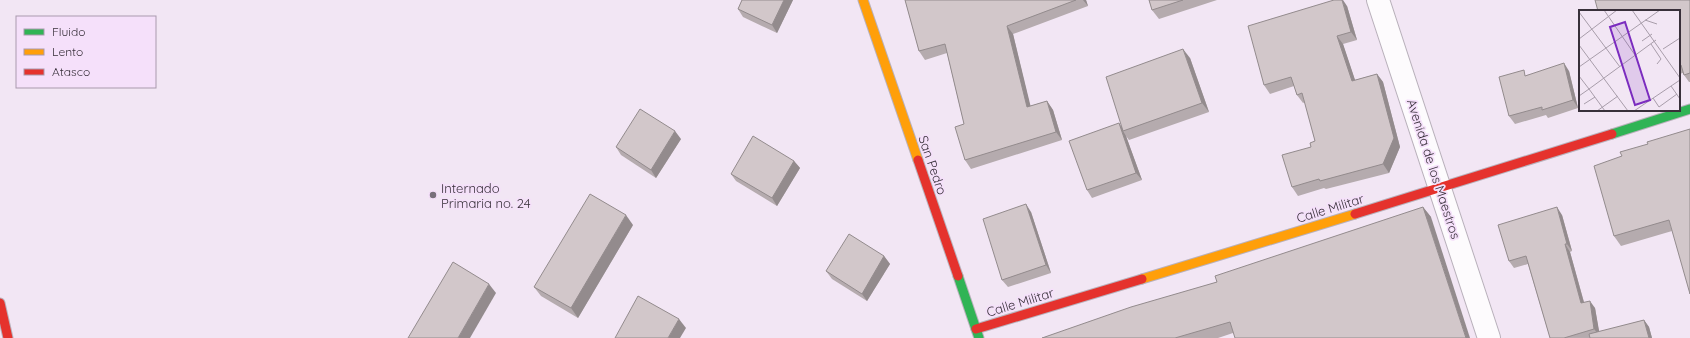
<svg xmlns="http://www.w3.org/2000/svg" width="1690" height="338" viewBox="0 0 1690 338" font-family="Quicksand,sans-serif">
  <style>
    .lines { fill: none; stroke-linecap: round; stroke-linejoin: round }
    .street-casing { stroke: #b9b1bb; stroke-width: 24 }
    .fast-casing { stroke: #b9b1bb; stroke-width: 11 }
    .slow-casing { stroke: #b9b1bb; stroke-width: 11 }
    .jam-casing { stroke: #b9b1bb; stroke-width: 11 }
    .street { stroke: #fdfbfd; stroke-width: 22 }
    .fast { stroke: #30b455; stroke-width: 9 }
    .slow { stroke: #ff9f0a; stroke-width: 9 }
    .jam { stroke: #e5322d; stroke-width: 9 }
    .wall { fill: #b5abae }
    .shaded-wall { fill: #938b8d }
    .building { fill: #d2c7ca; stroke: #938b8d }
    .poi-dot { fill: #79707b; stroke: #f5e0fa; stroke-width: 1.5 }
    .labels { text-anchor: middle; stroke-width: 3.5; stroke-linejoin: round; paint-order: stroke }
    .street-label { font-size: 13px; fill: #38303a; stroke: #f5e0fa }
    .poi-label { font-size: 13px; fill: #38303a; stroke: #f5e0fa; text-anchor: start }
    .inset-road { fill: none; stroke: #a89daa; stroke-width: 1 }
    .view { fill: #7b2cbf; fill-opacity: 0.15; stroke: #7b2cbf; stroke-width: 2 }
    .inset-edge { fill: none; stroke: #38303a; stroke-width: 2 }
  </style>
  <rect width="100%" height="100%" fill="#f2e6f4"/>
  <g class="lines">
    <defs>
      <polyline id="street" points="1378,0 1489,338"/>
      <g id="fast">
        <polyline points="1612,134 1690,109"/>
        <polyline points="958,276 979,338"/>
      </g>
      <g id="slow">
        <polyline points="863,0 918,160"/>
        <polyline points="1142,279 1355,214"/>
      </g>
      <g id="jam">
        <polyline points="918,160 958,276"/>
        <polyline points="1355,214 1612,134"/>
        <polyline points="0,303 8,338"/>
        <polyline points="976,329 1142,279"/>
      </g>
    </defs>
    <use href="#street" class="street-casing"/>
    <use href="#fast" class="fast-casing"/>
    <use href="#slow" class="slow-casing"/>
    <use href="#jam" class="jam-casing"/>
    <use href="#street" class="street"/>
    <use href="#fast" class="fast"/>
    <use href="#slow" class="slow"/>
    <use href="#jam" class="jam"/>
  </g>
  <g class="wall">
    <polygon points="742,0 793,0 777,33 743,17 738,9"/>
    <polygon points="905,0 1086,0 1088,6 1013,34 1030,106 1047,101 1053,110 1062,140 971,169 965,160 964,124 947,53 925,60 919,51"/>
    <polygon points="1149,0 1217,0 1159,19 1152,10"/>
    <polygon points="1690,0 1690,82 1689,82 1684,75 1683,73 1679,74 1679,11"/>
    <polygon points="1347,6 1357,40 1343,44 1355,80 1377,74 1383,82 1400,147 1389,173 1326,189 1324,188 1298,196 1292,187 1311,147 1315,141 1305,102 1303,103 1297,95 1294,86 1270,94 1264,85"/>
    <polygon points="1190,58 1209,112 1129,140 1126,136 1142,180 1092,198 1087,190 1119,123 1121,127"/>
    <polygon points="1569,71 1578,108 1548,118 1546,115 1515,124 1509,116 1527,75"/>
    <polygon points="681,139 656,178 621,155 616,147"/>
    <polygon points="1648,144 1672,231 1621,246 1614,236"/>
    <polygon points="794,161 800,168 777,206 736,181 731,174"/>
    <polygon points="1423,207 1431,217 1233,333 1218,338 1042,338 1217,282"/>
    <polygon points="1031,212 1051,273 1008,287 1002,280"/>
    <polygon points="1562,215 1572,251 1570,252 1584,302 1595,308 1599,332 1644,320 1649,327 1652,338 1550,338 1528,264 1514,268 1509,261"/>
    <polygon points="633,225 578,318 541,296 534,287"/>
    <polygon points="884,256 890,264 867,301 832,279 826,271"/>
  </g>
  <g class="shaded-wall">
    <polygon points="784,0 793,0 777,33 772,25"/>
    <polygon points="1083,0 1086,0 1088,6"/>
    <polygon points="1342,0 1343,0 1347,6 1357,40 1351,32"/>
    <polygon points="1007,26 1013,34 1033,116 1027,107"/>
    <polygon points="1337,36 1343,44 1358,89 1352,81"/>
    <polygon points="1183,49 1190,58 1209,112 1202,103"/>
    <polygon points="1564,63 1569,71 1578,108 1573,100"/>
    <polygon points="1377,74 1383,82 1400,147 1389,173 1383,164"/>
    <polygon points="1047,101 1053,110 1062,140 1056,132"/>
    <polygon points="1119,123 1124,131 1123,131 1126,136 1142,180 1136,173"/>
    <polygon points="675,131 681,139 656,178 651,170"/>
    <polygon points="794,161 800,168 777,206 772,198"/>
    <polygon points="1026,204 1031,212 1051,273 1046,265"/>
    <polygon points="1423,207 1431,217 1470,338 1466,338"/>
    <polygon points="1557,207 1562,215 1572,251 1567,244"/>
    <polygon points="626,215 633,225 578,318 571,308"/>
    <polygon points="1565,244 1570,252 1586,310 1581,303"/>
    <polygon points="884,256 890,264 867,301 862,294"/>
    <polygon points="489,284 496,293 470,338 458,338"/>
    <polygon points="1590,301 1595,308 1600,336 1594,329"/>
    <polygon points="679,319 686,328 680,338 668,338"/>
    <polygon points="1644,320 1649,327 1652,338 1649,338"/>
  </g>
  <g class="building">
    <polygon points="742,0 784,0 772,25 738,9"/>
    <polygon points="905,0 1076,0 1007,26 1027,107 1047,101 1056,132 965,160 955,127 964,124 945,44 919,51"/>
    <polygon points="1149,0 1183,0 1152,10"/>
    <polygon points="1334,0 1342,0 1351,32 1337,36 1352,81 1377,74 1394,138 1383,164 1320,181 1319,179 1292,187 1282,155 1311,147 1310,143 1315,141 1302,93 1297,95 1291,77 1264,85 1248,26"/>
    <polygon points="1595,0 1690,0 1690,73 1684,75 1681,65 1679,65 1679,11 1598,11"/>
    <polygon points="1183,49 1202,103 1123,131 1106,77"/>
    <polygon points="1564,63 1573,100 1542,110 1542,107 1509,116 1499,77 1524,70 1525,76"/>
    <polygon points="640,109 675,131 651,170 616,147"/>
    <polygon points="1119,123 1136,173 1087,190 1069,141"/>
    <polygon points="1690,129 1690,294 1669,220 1614,236 1594,166 1622,156 1620,152 1648,144 1647,142"/>
    <polygon points="753,136 794,161 772,198 731,174"/>
    <polygon points="590,194 626,215 571,308 534,287"/>
    <polygon points="1026,204 1046,265 1002,280 983,219"/>
    <polygon points="1423,207 1466,338 1235,338 1230,322 1175,338 1042,338 1131,307 1217,282 1215,276"/>
    <polygon points="1557,207 1567,244 1565,244 1581,303 1590,301 1594,329 1564,338 1550,338 1526,256 1509,261 1498,225"/>
    <polygon points="849,234 884,256 862,294 826,271"/>
    <polygon points="453,262 489,284 458,338 408,338"/>
    <polygon points="638,296 679,319 668,338 615,338"/>
    <polygon points="1644,320 1649,338 1590,338 1589,334"/>
  </g>
  <circle class="poi-dot" cx="433" cy="195" r="4"/>
  <g class="labels">
    <g class="street-label">
      <text transform="translate(933 165) rotate(71)" y="5">San Pedro</text>
      <text transform="translate(1434 169) rotate(72)" y="5">Avenida de los Maestros</text>
      <text transform="translate(1330 208) rotate(-17)" y="5">Calle Militar</text>
      <text transform="translate(1020 302) rotate(-17)" y="5">Calle Militar</text>
    </g>
    <g class="poi-label">
      <text x="441" y="193">Internado<tspan x="441" dy="15">Primaria no. 24</tspan></text>
    </g>
  </g>
  <g transform="translate(1579 10)">
    <rect width="101" height="101" fill="#f2e6f4"/>
    <path class="inset-road" d="M25 0 56 45M53 0 101 68M0 2 41 57M66 10 78 14M0 29 38 0M63 31 73 24M72 34 82 49 78 54M0 35 49 101M84 39 101 28M0 57 81 0M0 66 10 79 77 30M92 76 101 89M0 86 10 79 26 101M74 88 80 97 98 84M5 94 16 87M18 101 39 86M55 101 101 70"/>
    <path class="view" d="M46 12 71 90 56 95 31 17Z"/>
    <rect width="101" height="101" class="inset-edge"/>
  </g>
  <rect x="16" y="16" width="140" height="72" fill="#f5e0fa" stroke="#a99aad"/>
  <rect x="24" y="29" width="20" height="6" fill="#30b455" stroke="#a99aad"/>
  <text x="52" y="36" font-size="12" fill="#38303a">Fluido</text>
  <rect x="24" y="49" width="20" height="6" fill="#ff9f0a" stroke="#a99aad"/>
  <text x="52" y="56" font-size="12" fill="#38303a">Lento</text>
  <rect x="24" y="69" width="20" height="6" fill="#e5322d" stroke="#a99aad"/>
  <text x="52" y="76" font-size="12" fill="#38303a">Atasco</text>
</svg>
